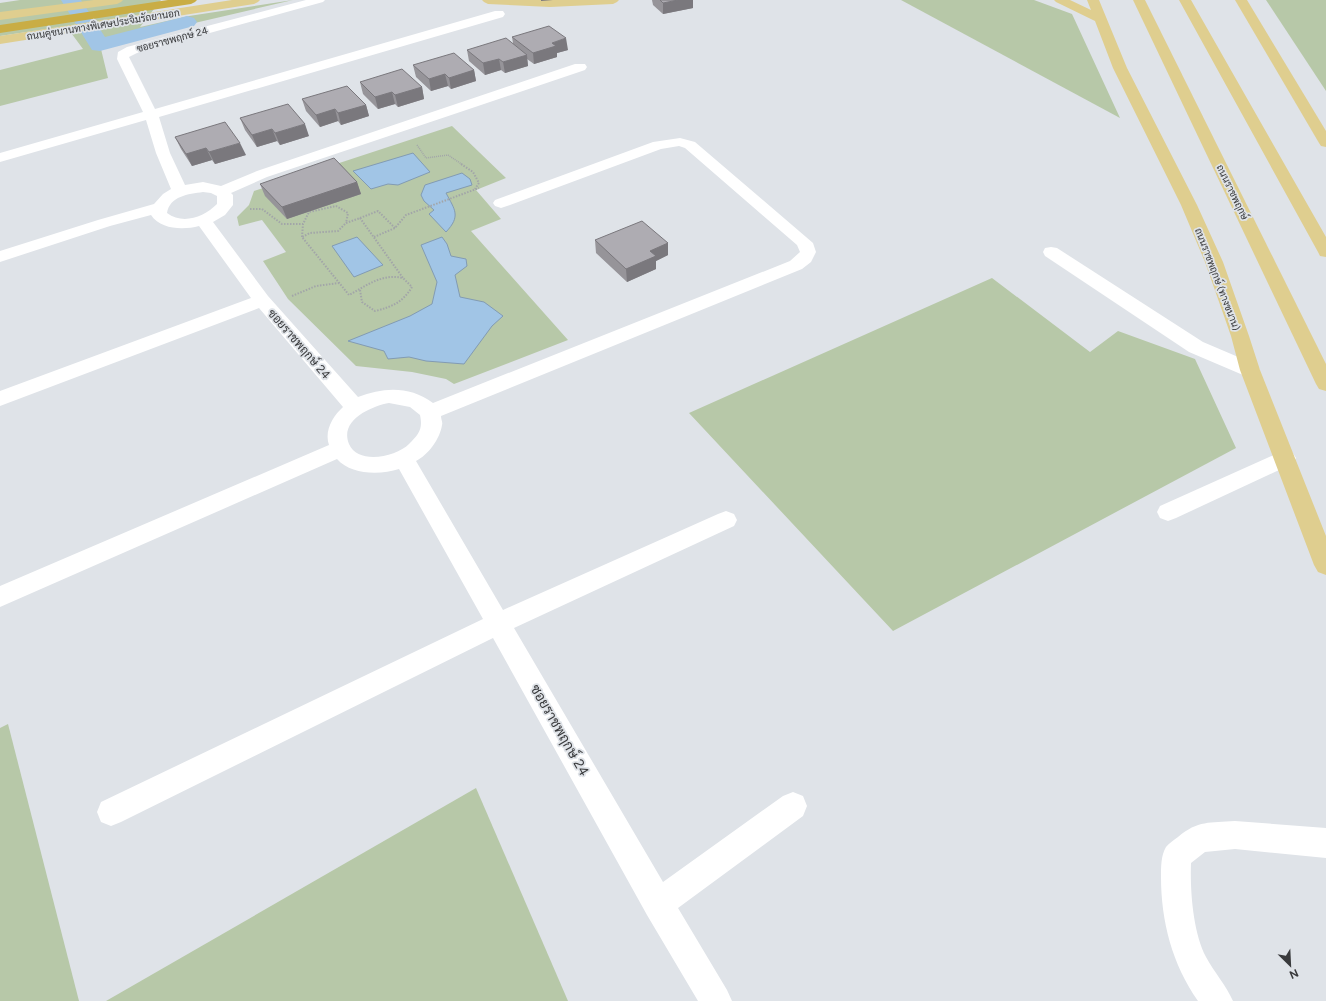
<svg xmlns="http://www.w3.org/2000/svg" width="1326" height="1001" viewBox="0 0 1326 1001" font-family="Figtree,Sarabun,sans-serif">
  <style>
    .green { fill: #b7c8a8 }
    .water { fill: #a1c5e6; stroke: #829bb3 }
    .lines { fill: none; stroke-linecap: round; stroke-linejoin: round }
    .canal { fill: #a1c5e6; fill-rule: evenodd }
    .path-far1 { stroke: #a2a5a8; stroke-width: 1.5; stroke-dasharray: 1 1; stroke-linecap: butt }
    .path { stroke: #a2a5a8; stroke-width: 2; stroke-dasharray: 1.5 1.5; stroke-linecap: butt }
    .minor { fill: #fff; fill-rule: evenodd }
    .major { fill: #dfce8f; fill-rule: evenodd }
    .highway { fill: #c9ad45; fill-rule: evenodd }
    .wall { fill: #969499 }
    .shaded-wall { fill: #7a787d }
    .building { fill: #aeacb2; stroke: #7a787d }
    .labels { text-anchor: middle; stroke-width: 3.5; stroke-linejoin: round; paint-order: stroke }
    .far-street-label { font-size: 10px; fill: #393a3c; stroke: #dfe3e8 }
    .street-label { font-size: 12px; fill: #393a3c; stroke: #dfe3e8 }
    .near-street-label { font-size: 14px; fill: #393a3c; stroke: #dfe3e8 }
  </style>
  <rect width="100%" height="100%" fill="#dfe3e8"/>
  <g class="green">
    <polygon points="20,0 161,0 140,27 189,16 293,0 100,45 108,78 0,106 0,70 83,49 66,26 0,36 0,3"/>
    <polygon points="901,0 1034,0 1072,14 1120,118"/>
    <polygon points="1266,0 1326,0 1326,91"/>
    <polygon points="452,126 506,178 476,190 501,219 471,231 568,340 454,384 446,379 412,372 356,366 288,299 263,261 286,252 262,220 239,226 237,217 249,205 254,191"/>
    <polygon points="992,278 1090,352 1118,331 1195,359 1236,448 893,631 689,413"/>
    <polygon points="8,724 79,1001 0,1001 0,728"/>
    <polygon points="476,788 568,1001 106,1001"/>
  </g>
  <g class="water">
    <polygon points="413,153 430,172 398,185 388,184 371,189 353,171"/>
    <path d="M462 173 470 179 472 185 446 193C455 210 461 216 446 232L429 214 434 210 424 201 421 195 425 185Z"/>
    <polygon points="357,237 383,265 354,277 332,246"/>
    <polygon points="442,237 447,244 451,256 466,259 467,266 455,275 460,297 484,302 503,316 492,326 464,364 426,361 409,357 388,359 384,351 348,341 410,316 432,304 437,282 421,245"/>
  </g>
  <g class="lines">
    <polygon class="canal" points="61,0 81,0 105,37 187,16 194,18 197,22 194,26 100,51 92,50"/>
    <polyline class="path-far1" points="417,145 426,158 448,155 463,165"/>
    <g class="path">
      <polyline points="461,164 473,172 479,183 475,189"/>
      <polyline points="250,209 262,209 282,224 303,224"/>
      <polyline points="360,218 378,211 395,228"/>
      <path d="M360 218 403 278C382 273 366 286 349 295L302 237 310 233 338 231 346 223Z"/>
      <polyline points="302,237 303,224 309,212 336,206 348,213 346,223"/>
      <polyline points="374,237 395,228 406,215 479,188"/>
      <path d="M360 290 362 302 375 311C392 307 403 302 412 287L403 278"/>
      <polyline points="292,296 316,286 339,283"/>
    </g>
    <g class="minor">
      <path d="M306 0H325L323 2 137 53 129 57 155 109 495 11H503L505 14 503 17 159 117 170 153 185 185 203 182 221 186 257 171 575 64H585L587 67 585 70 267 177 231 193 233 195V205L225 215 213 222 268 296 358 397C384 387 410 386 433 403L790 261 800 252 797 245 685 148 679 146 661 149 507 206 501 208 495 206 493 203 495 200 653 142 680 138 695 142 813 243 816 252 811 262 802 269 441 416C441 419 443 423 442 425 440 439 428 455 416 461L503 610 718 514 726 511 734 514 737 520 734 526 514 628 663 882 783 796 793 792 803 796 807 806 803 816 678 908 727 990 732 1001H698L647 915 493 638 121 822 111 826 101 822 97 812 101 802 483 619 399 469C380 475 351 475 337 459L0 607V586L329 445C324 431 333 416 343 407L259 308 0 406V391L251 298 199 226C184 230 161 230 151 215L110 226 0 262V251L98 220 154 204 163 194 171 189 156 153 146 120 0 162V153L143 112 117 59 118 52 127 47ZM203 192 211 193 217 196V204C204 217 183 225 167 213 170 196 188 194 203 192ZM389 403 410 407 420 415C423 429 419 434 409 444 396 457 358 465 349 444 339 420 372 406 389 403Z"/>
      <polygon points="1051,247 1057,248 1203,342 1257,365 1260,370 1257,375 1250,377 1243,375 1189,352 1045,256 1043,252 1045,248"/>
      <polygon points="1285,450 1292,452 1296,458 1292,464 1176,518 1168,521 1160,518 1157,512 1160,506"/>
      <path d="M1235 821 1326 828V858L1235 849 1205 852 1191 863C1190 891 1193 932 1206 957 1214 972 1226 985 1233 1001H1198C1172 964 1161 921 1161 877 1161 867 1161 855 1166 847 1169 843 1174 840 1178 837 1198 820 1210 823 1235 821Z"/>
    </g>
    <g class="major">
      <polygon points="94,0 123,0 121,2 117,4 0,20 0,12"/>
      <polygon points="232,0 260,0 258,2 254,4 0,44 0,36"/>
      <polygon points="482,0 619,0 617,2 613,4 550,7 488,4 484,2"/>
      <polygon points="1054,0 1070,0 1091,10 1087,0 1099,0 1127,68 1197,205 1223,262 1249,336 1260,370 1326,536 1326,575 1318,572 1314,565 1240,370 1231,336 1205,262 1181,205 1113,68 1095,21 1056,2"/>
      <polygon points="1133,0 1145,0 1326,364 1326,391 1319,389 1316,384"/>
      <polygon points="1179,0 1191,0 1326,237 1326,257 1320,256 1318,252"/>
      <polygon points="1235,0 1247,0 1326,131 1326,147 1321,146 1319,143"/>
    </g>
    <polygon class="highway" points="168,0 197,0 195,2 191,4 0,33 0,25"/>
  </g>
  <g class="wall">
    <polygon points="652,0 693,0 693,8 663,14 653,5"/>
    <polygon points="512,37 568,50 557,53 557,57 534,64 527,59 528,66 505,73 501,70 485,75 469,61 467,50 513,43"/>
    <polygon points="413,65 474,70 476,81 451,89 448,86 431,91 416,77"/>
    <polygon points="360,82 422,87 424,99 398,107 395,104 378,109 363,94"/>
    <polygon points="302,99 366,105 369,116 341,125 338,121 320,127 306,111"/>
    <polygon points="240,118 309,136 280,145 277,141 257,147 245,130"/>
    <polygon points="175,137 246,155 215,164 212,160 192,166 181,149"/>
    <polygon points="357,182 361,194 287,219 265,196 260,184"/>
    <polygon points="595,240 668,243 668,255 656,261 656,269 627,282 596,253"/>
  </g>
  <g class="shaded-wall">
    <polygon points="541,0 553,0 541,1"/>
    <polygon points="678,0 693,0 693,8 663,14 663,3"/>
    <polygon points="566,38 568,50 557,53 557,57 534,64 533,53 552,43"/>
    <polygon points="527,55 528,66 505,73 503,62"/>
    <polygon points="499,59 501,70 485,75 483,63"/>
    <polygon points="474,70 476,81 451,89 449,78"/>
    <polygon points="445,74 448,86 431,91 429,79"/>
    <polygon points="422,87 424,99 398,107 395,95"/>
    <polygon points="392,92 395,104 378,109 375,97"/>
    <polygon points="366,105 369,116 341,125 338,113"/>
    <polygon points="335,109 338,121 320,127 316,115"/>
    <polygon points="305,124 309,136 280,145 275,133"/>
    <polygon points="272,129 277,141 257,147 252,135"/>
    <polygon points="240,143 246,155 215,164 209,152"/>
    <polygon points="206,148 212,160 192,166 186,154"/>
    <polygon points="357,182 361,194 287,219 282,207"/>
    <polygon points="668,243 668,255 656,261 656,269 627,282 626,269 650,251"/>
  </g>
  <g class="building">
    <polygon points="660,0 678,0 663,3"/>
    <polygon points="549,26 566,38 552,43 556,46 533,53 512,37"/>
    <polygon points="506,38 527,55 503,62 499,59 483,63 467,50"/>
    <polygon points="454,53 474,70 449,78 445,74 429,79 413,65"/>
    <polygon points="402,69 422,87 395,95 392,92 375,97 360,82"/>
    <polygon points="347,86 366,105 338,113 335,109 316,115 302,99"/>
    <polygon points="288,104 305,124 275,133 272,129 252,135 240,118"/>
    <polygon points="225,122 240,143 209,152 206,148 186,154 175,137"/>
    <polygon points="334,158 357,182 282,207 260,184"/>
    <polygon points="642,221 668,243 650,251 656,256 626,269 595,240"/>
  </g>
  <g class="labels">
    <g class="far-street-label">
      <text transform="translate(103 24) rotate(-9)" y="4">ถนนคู่ขนานทางพิเศษประจิมรัถยานอก</text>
      <text transform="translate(172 39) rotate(-15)" y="4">ซอยราชพฤกษ์ 24</text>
      <text transform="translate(1233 192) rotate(64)" y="4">ถนนราชพฤกษ์</text>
      <text transform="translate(1218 279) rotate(69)" y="4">ถนนราชพฤกษ์ (ทางขนาน)</text>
    </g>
    <g class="street-label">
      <text transform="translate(299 344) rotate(49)" y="4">ซอยราชพฤกษ์ 24</text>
    </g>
    <g class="near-street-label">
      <text transform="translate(560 730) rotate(60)" y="5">ซอยราชพฤกษ์ 24</text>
    </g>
  </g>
  <g transform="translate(1290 965) rotate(156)" stroke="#dfe3e8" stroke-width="3" paint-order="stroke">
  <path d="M0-3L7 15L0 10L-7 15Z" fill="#393a3c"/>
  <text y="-6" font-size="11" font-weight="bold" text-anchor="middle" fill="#393a3c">N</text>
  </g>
</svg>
